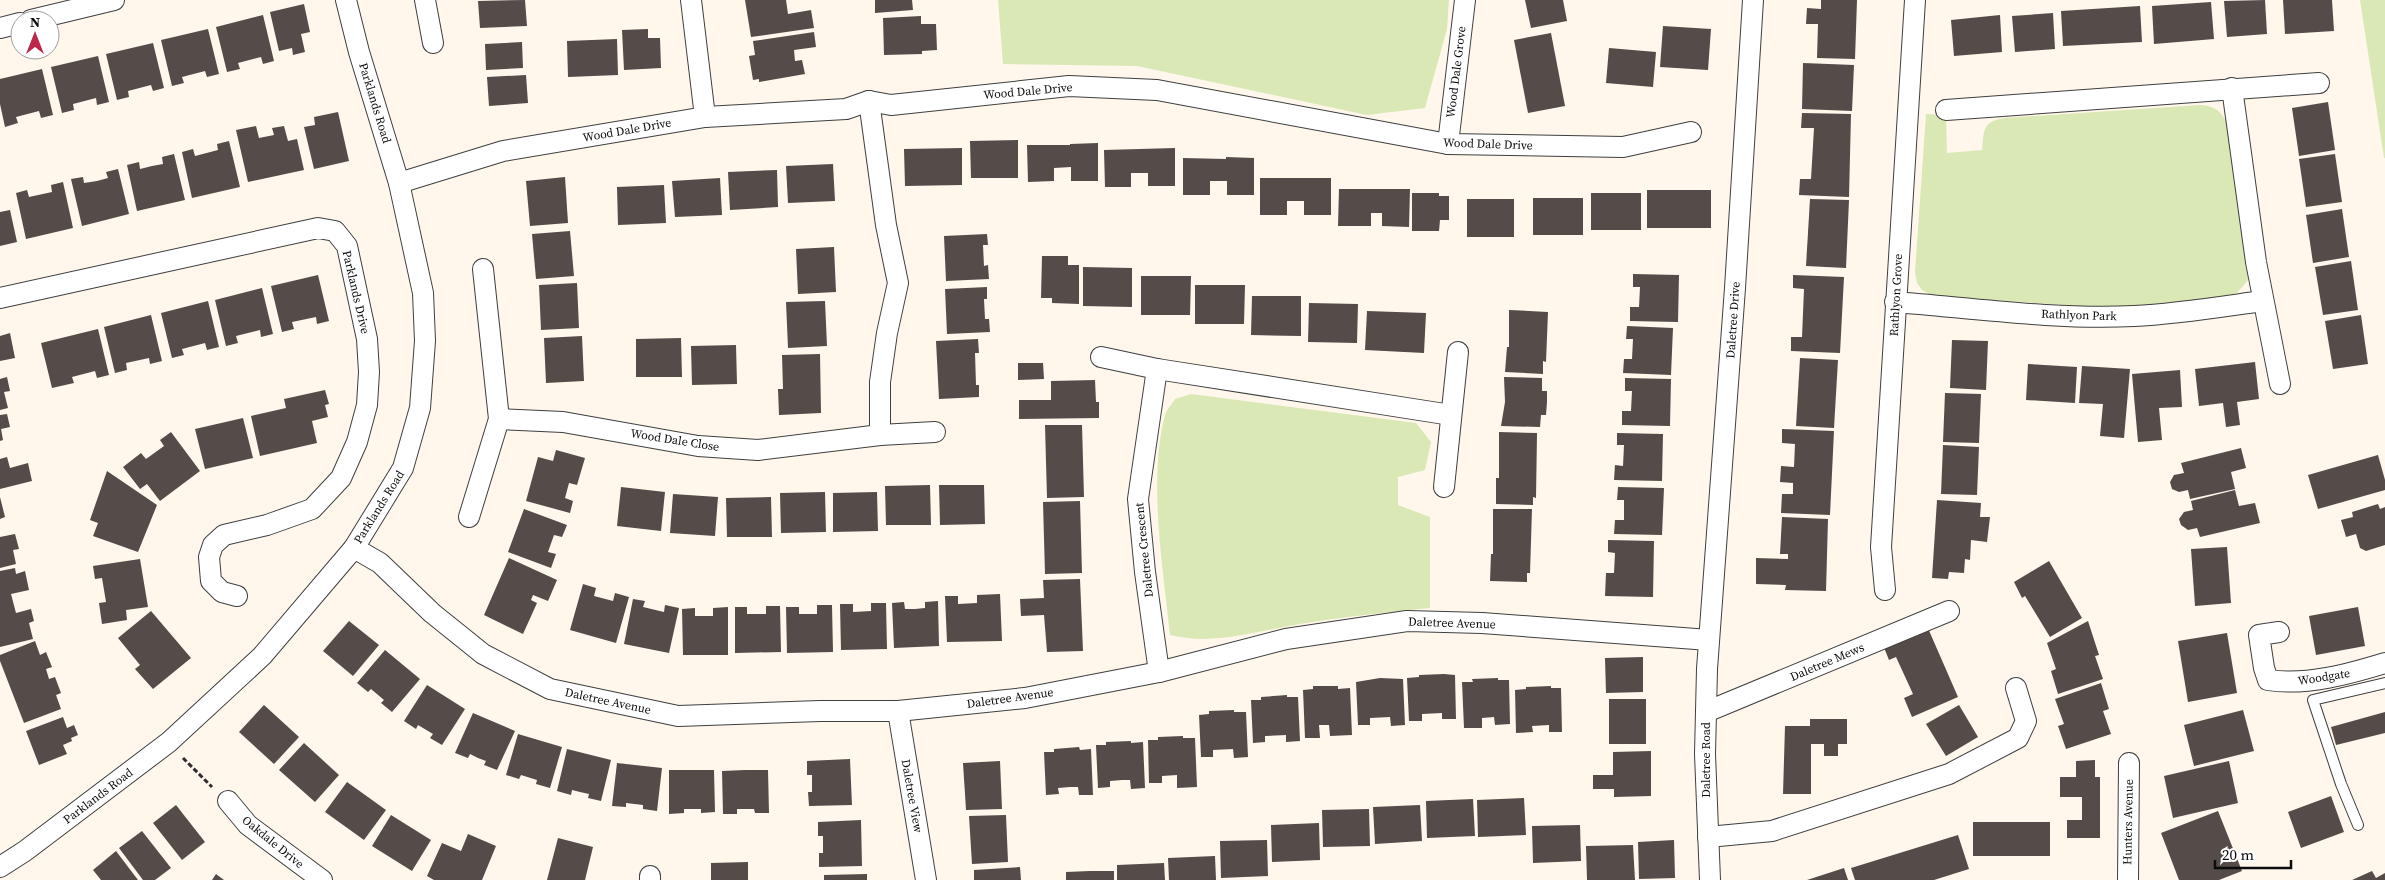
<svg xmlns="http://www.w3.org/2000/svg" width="2385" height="880" viewBox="0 0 2385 880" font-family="'Source Serif 4',serif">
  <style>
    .green { fill: #dae8b6 }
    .building { fill: #554b49 }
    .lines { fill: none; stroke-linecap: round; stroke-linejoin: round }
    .service-casing { stroke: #3f3f3f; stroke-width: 12 }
    .minor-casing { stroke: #3f3f3f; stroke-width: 22 }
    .path { stroke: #2e2e2e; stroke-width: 3; stroke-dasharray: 5 2.5; stroke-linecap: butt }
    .service { stroke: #fff; stroke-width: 10 }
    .minor { stroke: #fff; stroke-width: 20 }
    .labels { text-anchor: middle; stroke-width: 5; stroke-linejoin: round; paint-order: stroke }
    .street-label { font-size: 12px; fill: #0c0c0c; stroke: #fff }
  </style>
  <rect width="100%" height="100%" fill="#fff7eb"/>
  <g class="green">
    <polygon points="998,0 1449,0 1447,29 1425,108 1367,115 1137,66 1003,64"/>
    <polygon points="2360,0 2385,0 2385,158 2384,158"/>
    <path d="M2200 105C2220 106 2224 116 2232 133L2249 279 2237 293 2210 301 2171 304 2096 307 1933 296 1922 290 1917 283 1915 272 1926 114 1946 115 1947 153 1982 150C1984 131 1982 122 2004 118Z"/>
    <path d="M1191 394 1416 423 1431 442 1425 470 1398 477V505L1430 517V608C1386 612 1343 617 1300 624 1257 631 1214 646 1170 635 1163 569 1148 479 1165 415 1167 409 1172 404 1175 399Z"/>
  </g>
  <g class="building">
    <polygon points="525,0 527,26 480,28 478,1"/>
    <polygon points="745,0 786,0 788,14 811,10 814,28 751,37"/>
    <polygon points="875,0 912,0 913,10 875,13"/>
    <polygon points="1525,0 1563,0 1567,21 1531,28"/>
    <polygon points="1821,0 1857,0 1855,59 1817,58 1818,24 1806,24 1807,8 1821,9"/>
    <polygon points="2265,0 2267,34 2227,37 2224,1"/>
    <polygon points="2283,0 2332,0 2334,31 2285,34"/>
    <polygon points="2211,2 2214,39 2154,44 2152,6"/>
    <polygon points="304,4 310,32 301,34 305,52 293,55 292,48 279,51 270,12"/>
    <polygon points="2140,6 2142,42 2063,46 2061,11"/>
    <polygon points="2053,13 2055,49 2015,52 2012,16"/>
    <polygon points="263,15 274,61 263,64 261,57 238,63 240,69 227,72 216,27"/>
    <polygon points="2000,15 2002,52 1954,56 1951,20"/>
    <polygon points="921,16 921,24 936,24 937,50 922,51 922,54 884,55 883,18"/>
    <polygon points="1663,26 1711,29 1708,70 1660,67"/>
    <polygon points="208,29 219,74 207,77 205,71 182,77 184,83 172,86 161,40"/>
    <polygon points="648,29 648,38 660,38 661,68 624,70 622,30"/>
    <polygon points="814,32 816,47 794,50 795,61 802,60 805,74 759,82 759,79 753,80 749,56 755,55 753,41"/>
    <polygon points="1551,33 1565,106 1528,113 1514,40"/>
    <polygon points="617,39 618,75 568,77 567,41"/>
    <polygon points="522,42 523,68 486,70 485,44"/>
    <polygon points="153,43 164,88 153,91 151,85 128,91 129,97 117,100 106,54"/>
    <polygon points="1609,48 1656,52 1653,87 1606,83"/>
    <polygon points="98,56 109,102 97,105 96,98 73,104 74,110 62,113 51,67"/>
    <polygon points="1803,63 1854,65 1852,111 1802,109"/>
    <polygon points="42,69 53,115 41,118 39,111 16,117 18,123 5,127 0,104 0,79"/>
    <polygon points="526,75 528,103 489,106 487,77"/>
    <polygon points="2328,102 2335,150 2299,156 2292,108"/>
    <polygon points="338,112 349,161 314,169 304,127 315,125 314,117"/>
    <polygon points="1802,113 1851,114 1849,197 1799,195 1800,179 1811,179 1814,128 1801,128"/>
    <polygon points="256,126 259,138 274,135 272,128 284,126 288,141 297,139 304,170 248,182 236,130"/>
    <polygon points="1018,140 1018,178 971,178 970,141"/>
    <polygon points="229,141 240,187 192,198 182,152 193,149 195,156 218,150 217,144"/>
    <polygon points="1098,143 1098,181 1071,181 1071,167 1054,168 1054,181 1028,182 1027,145 1070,145 1070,144"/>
    <polygon points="962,148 962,185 905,186 904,149"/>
    <polygon points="1175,148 1175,186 1148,186 1148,173 1131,173 1131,187 1105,187 1104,150"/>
    <polygon points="174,154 185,200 137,211 127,165 139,162 140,169 152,166 163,164 162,157"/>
    <polygon points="2335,154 2342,202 2306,207 2299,159"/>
    <polygon points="1226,157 1254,158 1254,195 1227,195 1227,181 1210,181 1210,195 1183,195 1183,158 1226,159"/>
    <polygon points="833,164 835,201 788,203 786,166"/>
    <polygon points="118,169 129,214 82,226 71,179 83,177 84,183 97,181 108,178 106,172"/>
    <polygon points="777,170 778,207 730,210 728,172"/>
    <polygon points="565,177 568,223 530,226 526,181"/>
    <polygon points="720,178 722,215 675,217 672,181"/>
    <polygon points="1260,178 1331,178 1331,215 1304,215 1304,201 1287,201 1287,215 1260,215"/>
    <polygon points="63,182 73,228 26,239 16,193 27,190 29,197 52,192 51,185"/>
    <polygon points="664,185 666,223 618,225 617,187"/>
    <polygon points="1339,189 1410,189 1409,227 1382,226 1382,213 1371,213 1371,226 1338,226"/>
    <rect x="1647" y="190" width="64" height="38"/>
    <polygon points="1412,193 1439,193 1439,196 1449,196 1449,220 1440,220 1439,231 1412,231"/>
    <rect x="1591" y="193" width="50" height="37"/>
    <rect x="1533" y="198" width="50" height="37"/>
    <rect x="1467" y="199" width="47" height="38"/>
    <polygon points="1810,199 1849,200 1846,268 1806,266"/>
    <polygon points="2342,209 2349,257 2313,263 2306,215"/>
    <polygon points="10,210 17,242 0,246 0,212"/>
    <polygon points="570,231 574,276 536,279 532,234"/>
    <polygon points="987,234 988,245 983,245 984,266 988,265 989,279 946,281 944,236"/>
    <polygon points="834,247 836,292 798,294 796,249"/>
    <polygon points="1042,256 1068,256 1068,265 1079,265 1079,304 1052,303 1052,298 1041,298"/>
    <polygon points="2351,261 2358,310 2323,315 2315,267"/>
    <polygon points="1083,267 1132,268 1132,307 1083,306"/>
    <polygon points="1633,274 1679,275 1678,322 1630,321 1630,307 1639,307 1640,287 1633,287"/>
    <polygon points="318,275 329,321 317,324 316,317 292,322 294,329 282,332 271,286"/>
    <polygon points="1793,275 1844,277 1840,353 1791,351 1791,337 1802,337 1804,289 1793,288"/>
    <polygon points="1141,276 1191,276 1190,315 1141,315"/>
    <polygon points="577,283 579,328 541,330 539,285"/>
    <polygon points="1195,285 1245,285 1244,324 1195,324"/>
    <polygon points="987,287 987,299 984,299 985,319 989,319 990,332 947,334 945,289"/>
    <polygon points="262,288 273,334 261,337 260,330 236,336 238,343 226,346 215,300"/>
    <polygon points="1252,296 1301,296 1301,336 1251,335"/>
    <polygon points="208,301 219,347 207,350 205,343 182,349 184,355 172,358 161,313"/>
    <polygon points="825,301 827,346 788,348 786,302"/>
    <polygon points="1309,303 1358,304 1357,343 1308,342"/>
    <polygon points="1509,310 1548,312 1546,362 1543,361 1543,374 1505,372 1507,347 1509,347"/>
    <polygon points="1367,311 1426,313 1424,353 1365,350"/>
    <polygon points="151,315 162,361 150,364 149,358 126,363 127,370 115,373 104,327"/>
    <polygon points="2361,315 2368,364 2333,369 2325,321"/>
    <polygon points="1627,326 1673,328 1671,375 1623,373 1624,359 1632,359 1633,339 1626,339"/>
    <polygon points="98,329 109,375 97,378 95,371 72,377 74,383 52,388 41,343"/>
    <polygon points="10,333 15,358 0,361 0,336"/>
    <polygon points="582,336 584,381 546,383 544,338"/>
    <polygon points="681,338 682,377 636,377 636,339"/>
    <polygon points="978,339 979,353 975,353 976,385 979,385 979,397 939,399 936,341"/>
    <polygon points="1952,340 1988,341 1986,390 1950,388"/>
    <polygon points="736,345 737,384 692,385 691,346"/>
    <polygon points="820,354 821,413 779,415 778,389 783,389 782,355"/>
    <polygon points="1800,358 1838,360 1834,428 1796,426"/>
    <polygon points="2255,362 2259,399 2237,402 2240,425 2226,427 2223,403 2199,406 2195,369"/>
    <polygon points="1018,363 1043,363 1044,379 1018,380"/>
    <polygon points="2028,364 2077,367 2075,403 2026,400"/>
    <polygon points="2082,366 2130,369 2124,438 2100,436 2103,404 2079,403"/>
    <polygon points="2180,370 2182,407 2159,408 2162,440 2138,442 2132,374"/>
    <polygon points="7,377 10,391 4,392 8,408 0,410 0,379"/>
    <polygon points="1504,377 1542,378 1542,391 1547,391 1547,402 1546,415 1541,415 1540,427 1501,426 1505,402"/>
    <polygon points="1625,378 1671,379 1670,426 1622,425 1622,411 1631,411 1632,391 1625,391"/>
    <polygon points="1095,380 1096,402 1099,402 1099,418 1019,419 1019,400 1051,400 1051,381"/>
    <polygon points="325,390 329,404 325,405 328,417 312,421 317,443 260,456 251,416 286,408 284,399"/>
    <polygon points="1945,393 1981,394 1979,443 1943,442"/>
    <polygon points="7,414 10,427 1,429 3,440 0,441 0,415"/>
    <polygon points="243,418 253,458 205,469 195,429"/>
    <polygon points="1045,425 1082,425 1084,497 1047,498"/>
    <polygon points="1782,429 1834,431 1830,515 1781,513 1782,494 1793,494 1793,483 1780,482 1781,466 1794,467 1795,444 1782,443"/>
    <polygon points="171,432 200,471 160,501 147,484 140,489 123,467 141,453 146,459 164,446 160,440"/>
    <polygon points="1499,432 1537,433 1536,498 1533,497 1533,505 1496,504 1496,478 1499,478"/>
    <polygon points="1617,433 1663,434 1662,481 1614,480 1615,465 1623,466 1624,445 1617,445"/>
    <polygon points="1943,445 1979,447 1977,495 1941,494"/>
    <polygon points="2241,448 2246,468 2231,472 2235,489 2190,499 2188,490 2179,492 2172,489 2170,482 2174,475 2184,473 2181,463"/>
    <polygon points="556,450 585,458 577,485 569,483 565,498 573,501 570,513 526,501 538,457 553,461"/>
    <polygon points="2378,455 2385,480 2385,490 2318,509 2308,475"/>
    <polygon points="7,457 10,468 28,463 32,481 0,489 0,459"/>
    <polygon points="107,471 157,505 138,552 93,536 98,523 90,520"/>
    <polygon points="930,485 931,525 886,525 885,486"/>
    <polygon points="939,485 984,485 985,524 940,525"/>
    <polygon points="621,487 665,492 661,531 617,526"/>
    <polygon points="1618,487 1664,488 1662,535 1614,534 1615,520 1624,520 1624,500 1617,500"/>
    <polygon points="2235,490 2239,506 2255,503 2260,523 2200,537 2197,528 2188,530 2181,525 2179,519 2184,512 2193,510 2191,501"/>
    <polygon points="825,492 826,532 781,533 780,493"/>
    <polygon points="877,492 878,531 833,532 833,493"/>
    <polygon points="673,494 718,497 715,536 670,533"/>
    <polygon points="0,497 5,517 0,519"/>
    <polygon points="771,497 772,537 727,537 726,498"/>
    <polygon points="1937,500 1981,503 1980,517 1990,517 1987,542 1971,540 1970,560 1965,559 1964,573 1949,572 1948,579 1932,578"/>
    <polygon points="1080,501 1082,573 1045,574 1043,502"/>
    <polygon points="2378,504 2380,509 2385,507 2385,545 2366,551 2360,548 2356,534 2346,537 2341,520 2353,517 2352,512"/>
    <polygon points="524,509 567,525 562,537 554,535 548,552 556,554 551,568 508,552"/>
    <polygon points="1493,509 1532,509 1530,573 1527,573 1527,582 1490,581 1491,554 1493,554"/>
    <polygon points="1782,517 1828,519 1826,591 1785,590 1786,585 1756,584 1756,558 1788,559 1788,554 1780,554"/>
    <polygon points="15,534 19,549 13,550 16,564 0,568 0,537"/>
    <polygon points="1608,540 1654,541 1653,597 1605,596 1606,573 1614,573 1615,553 1608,552"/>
    <polygon points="2227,547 2231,603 2195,606 2191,549"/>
    <polygon points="509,558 557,580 548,601 533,595 531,600 537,603 523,634 484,615"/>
    <polygon points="140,559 148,607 126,610 127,620 102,624 99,603 106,602 102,578 95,579 93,566"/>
    <polygon points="2049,561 2082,618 2050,637 2025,596 2022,598 2014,582"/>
    <polygon points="15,568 16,574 25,571 29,590 11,594 16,613 31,609 34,621 29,623 33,639 0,647 0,571"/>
    <polygon points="1080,579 1083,651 1047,652 1044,615 1021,616 1020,599 1044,598 1043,580"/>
    <polygon points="583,584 596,588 594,596 613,601 615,593 629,597 616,643 570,630"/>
    <polygon points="1000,594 1002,641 947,642 945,596 958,596 958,604 977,603 977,595"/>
    <polygon points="633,599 645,601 643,607 664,612 665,605 679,608 669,653 624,644"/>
    <polygon points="938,601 939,646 894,648 892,603 904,602 905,609 915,609 925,608 925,602"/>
    <polygon points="871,603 886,603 887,649 841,650 840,604 853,604 853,612 871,611"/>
    <polygon points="817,605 832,605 833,652 787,653 786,607 799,607 799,614 817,614"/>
    <polygon points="766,606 780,606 781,652 735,653 735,607 747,607 747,614 766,614"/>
    <polygon points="728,607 728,655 683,655 682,609 695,608 695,616 713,616 713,608"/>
    <polygon points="2358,607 2365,646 2316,655 2309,616"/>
    <polygon points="151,611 191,658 153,689 135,669 140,665 118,638"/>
    <polygon points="349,621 379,645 353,676 323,651"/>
    <polygon points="2088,621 2099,655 2095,656 2103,679 2058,694 2051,671 2056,669 2047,643"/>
    <polygon points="1927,626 1958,697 1912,717 1904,698 1913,694 1896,657 1889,660 1883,645"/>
    <polygon points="2227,633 2237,693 2188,702 2178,641"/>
    <polygon points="35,641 40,655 46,652 52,667 46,669 49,679 55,677 61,693 56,695 61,709 24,723 0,661 0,655"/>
    <polygon points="385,650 420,679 392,712 381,703 384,700 371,689 368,692 357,683"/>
    <polygon points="1643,657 1643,692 1606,693 1605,658"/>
    <polygon points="1444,674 1455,675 1456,719 1442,719 1442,713 1422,714 1422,721 1409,721 1407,678 1419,677 1419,675"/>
    <polygon points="1380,678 1403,679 1405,725 1391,726 1390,717 1370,718 1370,725 1358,725 1356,682"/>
    <polygon points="1498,678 1498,680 1509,680 1510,724 1495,725 1494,717 1482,718 1482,728 1464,728 1462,682 1473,682 1472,679"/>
    <polygon points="2101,683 2109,709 2103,711 2111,734 2066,749 2058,726 2064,724 2055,699"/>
    <polygon points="427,685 465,709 442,745 430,738 433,734 418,725 416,729 404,721"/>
    <polygon points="1313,686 1338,686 1338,689 1350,688 1352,735 1330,736 1329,725 1319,725 1320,738 1305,738 1303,690 1313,689"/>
    <polygon points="1551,686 1551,688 1561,688 1562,732 1549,732 1549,725 1532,726 1533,732 1516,733 1515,690 1526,689 1526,687"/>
    <polygon points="1287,695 1287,697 1298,697 1300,741 1286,742 1286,735 1265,736 1265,742 1253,743 1251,700 1261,700 1261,697"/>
    <rect x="1609" y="699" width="37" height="45"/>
    <polygon points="264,705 299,737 274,764 239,732"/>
    <polygon points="1959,705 1978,737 1946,756 1926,724"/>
    <polygon points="1234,710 1234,712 1246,712 1248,757 1234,758 1233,749 1213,750 1213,757 1201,757 1199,715 1209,714 1209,711"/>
    <polygon points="2243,710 2254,751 2194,766 2184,725"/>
    <polygon points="2385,712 2385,733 2336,745 2331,727"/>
    <polygon points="473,713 515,731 497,770 484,765 486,761 478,758 470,754 468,758 455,753"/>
    <polygon points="63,717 67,728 74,725 78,735 71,738 72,741 63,745 67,754 39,765 26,731"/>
    <polygon points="1810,719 1847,719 1847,744 1838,744 1838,756 1824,756 1824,744 1811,744 1811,794 1783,794 1785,726 1810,726"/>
    <polygon points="518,734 562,747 550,788 536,784 537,780 521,775 519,779 506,775"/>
    <polygon points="1183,736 1183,738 1195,738 1197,787 1177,788 1177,775 1162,776 1162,783 1149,783 1148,740 1158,740 1158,737"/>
    <polygon points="1131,741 1131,743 1143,742 1145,788 1131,789 1130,780 1122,780 1110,781 1110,787 1098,788 1096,745 1106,745 1106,742"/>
    <polygon points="304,743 339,775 315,802 279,770"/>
    <polygon points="1079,747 1080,750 1091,749 1093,795 1079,795 1078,787 1070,787 1058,788 1059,794 1046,795 1044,752 1054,752 1054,749"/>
    <polygon points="567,749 611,760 601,801 588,798 589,794 580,792 572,790 571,795 557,791"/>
    <polygon points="1651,751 1651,796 1614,797 1614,789 1593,789 1593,775 1613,775 1613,752"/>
    <polygon points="850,759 852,805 809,806 808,792 812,792 812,775 807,775 807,761"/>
    <polygon points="2095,760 2095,777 2100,777 2100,838 2067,838 2067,820 2082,820 2082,797 2060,797 2060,777 2076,777 2076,761"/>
    <polygon points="1000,761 1002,809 966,810 963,763"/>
    <polygon points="2229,761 2238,803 2173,818 2164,776"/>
    <polygon points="617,763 662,768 657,811 643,809 643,805 626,803 626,807 612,806"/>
    <polygon points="669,770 714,770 715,812 701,813 701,809 684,809 684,813 669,814"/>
    <polygon points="745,770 768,770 769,813 755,813 754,809 737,809 737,814 723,814 722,771"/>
    <polygon points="347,782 386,810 364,840 325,812"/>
    <polygon points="2331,796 2344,832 2301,848 2288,812"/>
    <polygon points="1524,798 1526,835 1478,837 1477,800"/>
    <polygon points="1473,799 1475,836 1427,838 1426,801"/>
    <polygon points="176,805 205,842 182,860 153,823"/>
    <polygon points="1420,805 1422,841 1375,844 1373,807"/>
    <polygon points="1369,809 1370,846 1323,847 1322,810"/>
    <polygon points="2218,811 2242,871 2219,880 2179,880 2161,833"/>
    <polygon points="391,815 431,840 412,871 372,846"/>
    <polygon points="1006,815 1008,862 972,864 969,816"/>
    <polygon points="861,820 862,866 819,867 819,853 823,853 823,836 818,836 818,822"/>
    <rect x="1973" y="822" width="77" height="34"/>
    <polygon points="1319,823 1320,860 1272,862 1271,825"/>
    <polygon points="1580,825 1581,861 1533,863 1532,826"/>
    <polygon points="142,831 171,868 155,880 143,880 119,848"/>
    <polygon points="468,834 496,846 482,880 434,880 427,876 442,843 461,851"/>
    <polygon points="1958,835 1969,869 1934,880 1855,880 1851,868"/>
    <polygon points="558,838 593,847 585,880 547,880"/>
    <polygon points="1267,840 1268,876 1221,878 1220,841"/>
    <polygon points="1674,840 1675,878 1639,879 1638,842"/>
    <polygon points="1633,845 1635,880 1587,880 1586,846"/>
    <polygon points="116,851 138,880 101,880 93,870"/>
    <polygon points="1215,856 1216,880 1169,880 1168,858"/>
    <polygon points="748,862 748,880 711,880 711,863"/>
    <polygon points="1164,863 1165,880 1117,880 1117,865"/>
    <polygon points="1020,867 1021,880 974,880 974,870"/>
    <polygon points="1844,868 1848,880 1807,880"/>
    <polygon points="1090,871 1114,871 1114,880 1066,880 1066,872"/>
    <polygon points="2372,871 2376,878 2385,873 2385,880 2352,880"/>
    <polygon points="216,874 224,880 212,880"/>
    <polygon points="867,874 867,880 824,880 824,875"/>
  </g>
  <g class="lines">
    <defs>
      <polyline id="service" points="2358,825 2341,784 2313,700 2385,683"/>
      <g id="minor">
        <polyline points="425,0 433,43"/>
        <polyline points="691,0 705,117"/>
        <polyline points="31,20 114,0"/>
        <polyline points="0,28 20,23"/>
        <polyline points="2232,88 2256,262 2280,384"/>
        <polyline points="869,101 886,225 898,283 887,333 880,382 880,435"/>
        <polyline points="1946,110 2319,83"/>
        <polyline points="1448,144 1465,0"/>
        <polyline points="399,183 503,151 705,117 846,109 869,101 891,105 1069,86 1157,90 1448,144 1623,147 1691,132"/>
        <polyline points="0,298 318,228 335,231 347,246 367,339 369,372 367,405 357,442 341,478 312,509 267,525 224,535 213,545 209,557 211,581 222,592 237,596"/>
        <path d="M1895 302C1972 308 2057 320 2134 316 2177 314 2219 307 2262 301"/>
        <polyline points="1101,357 1157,369 1451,415"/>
        <polyline points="1157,369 1138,499 1145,572 1159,672"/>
        <polyline points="499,419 563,422 698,446 758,450 880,435 935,432"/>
        <polyline points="1444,487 1458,352"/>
        <polyline points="469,517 499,419 483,269"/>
        <polyline points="354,548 380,563 432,613 483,654 550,689 678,716 820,711 898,711 1025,698 1159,672 1286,639 1407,621 1482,623 1709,640"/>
        <polyline points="1885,590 1881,547 1915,0"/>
        <path d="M2279 632 2259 635 2264 668 2268 680C2306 686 2349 674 2385 663"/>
        <polyline points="898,711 926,880"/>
        <polyline points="1706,712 1949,611"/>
        <polyline points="228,801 248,825 322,880"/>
        <polyline points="1708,837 1772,831 1949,774 2018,738 2026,721 2016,688"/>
        <polyline points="0,867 25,851 169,742 262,656 354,548 403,468 420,408 425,341 423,293 399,183 359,52 346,0"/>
        <polyline points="650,880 650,876"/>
        <polyline points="1710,880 1705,754 1707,669 1735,288 1753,0"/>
        <polyline points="2128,880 2129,763"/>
      </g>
    </defs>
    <use href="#service" class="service-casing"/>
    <use href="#minor" class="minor-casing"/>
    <polyline class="path" points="183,758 212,787"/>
    <use href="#service" class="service"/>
    <use href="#minor" class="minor"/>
  </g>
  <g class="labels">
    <g class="street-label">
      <text transform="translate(1456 72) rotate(-83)" y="4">Wood Dale Grove</text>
      <text transform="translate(1028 91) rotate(-5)" y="4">Wood Dale Drive</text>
      <text transform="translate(375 103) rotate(73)" y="4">Parklands Road</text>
      <text transform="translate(627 130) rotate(-10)" y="4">Wood Dale Drive</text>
      <text transform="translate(1488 144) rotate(2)" y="4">Wood Dale Drive</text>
      <text transform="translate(356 292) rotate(77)" y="4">Parklands Drive</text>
      <text transform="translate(1896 295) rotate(-87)" y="4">Rathlyon Grove</text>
      <text transform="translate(2079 315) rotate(2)" y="4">Rathlyon Park</text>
      <text transform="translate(1733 320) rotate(-86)" y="4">Daletree Drive</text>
      <text transform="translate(675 440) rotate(9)" y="4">Wood Dale Close</text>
      <text transform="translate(379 507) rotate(-58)" y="4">Parklands Road</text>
      <text transform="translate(1144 550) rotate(-96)" y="4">Daletree Crescent</text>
      <text transform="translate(1452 623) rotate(2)" y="4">Daletree Avenue</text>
      <text transform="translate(1827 662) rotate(-23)" y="4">Daletree Mews</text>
      <text transform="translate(2324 677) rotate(-9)" y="4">Woodgate</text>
      <text transform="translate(1010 698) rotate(-8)" y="4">Daletree Avenue</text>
      <text transform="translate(608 701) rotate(12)" y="4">Daletree Avenue</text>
      <text transform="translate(1706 760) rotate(-90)" y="4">Daletree Road</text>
      <text transform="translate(98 796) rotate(-37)" y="4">Parklands Road</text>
      <text transform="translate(912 796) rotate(80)" y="4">Daletree View</text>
      <text transform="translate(2128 822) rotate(-89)" y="4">Hunters Avenue</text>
      <text transform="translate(273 842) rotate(39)" y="4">Oakdale Drive</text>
    </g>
  </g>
  <g transform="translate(35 35)"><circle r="24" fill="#ffffff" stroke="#9e9e9e"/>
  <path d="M0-4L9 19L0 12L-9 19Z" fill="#bb264a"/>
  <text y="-8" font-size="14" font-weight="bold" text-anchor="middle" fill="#0c0c0c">N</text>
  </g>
  <path d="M2215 860v8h76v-8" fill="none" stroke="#0c0c0c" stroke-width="2.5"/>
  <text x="2222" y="860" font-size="15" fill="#0c0c0c" stroke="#ffffff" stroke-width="4" paint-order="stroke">20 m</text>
</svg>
